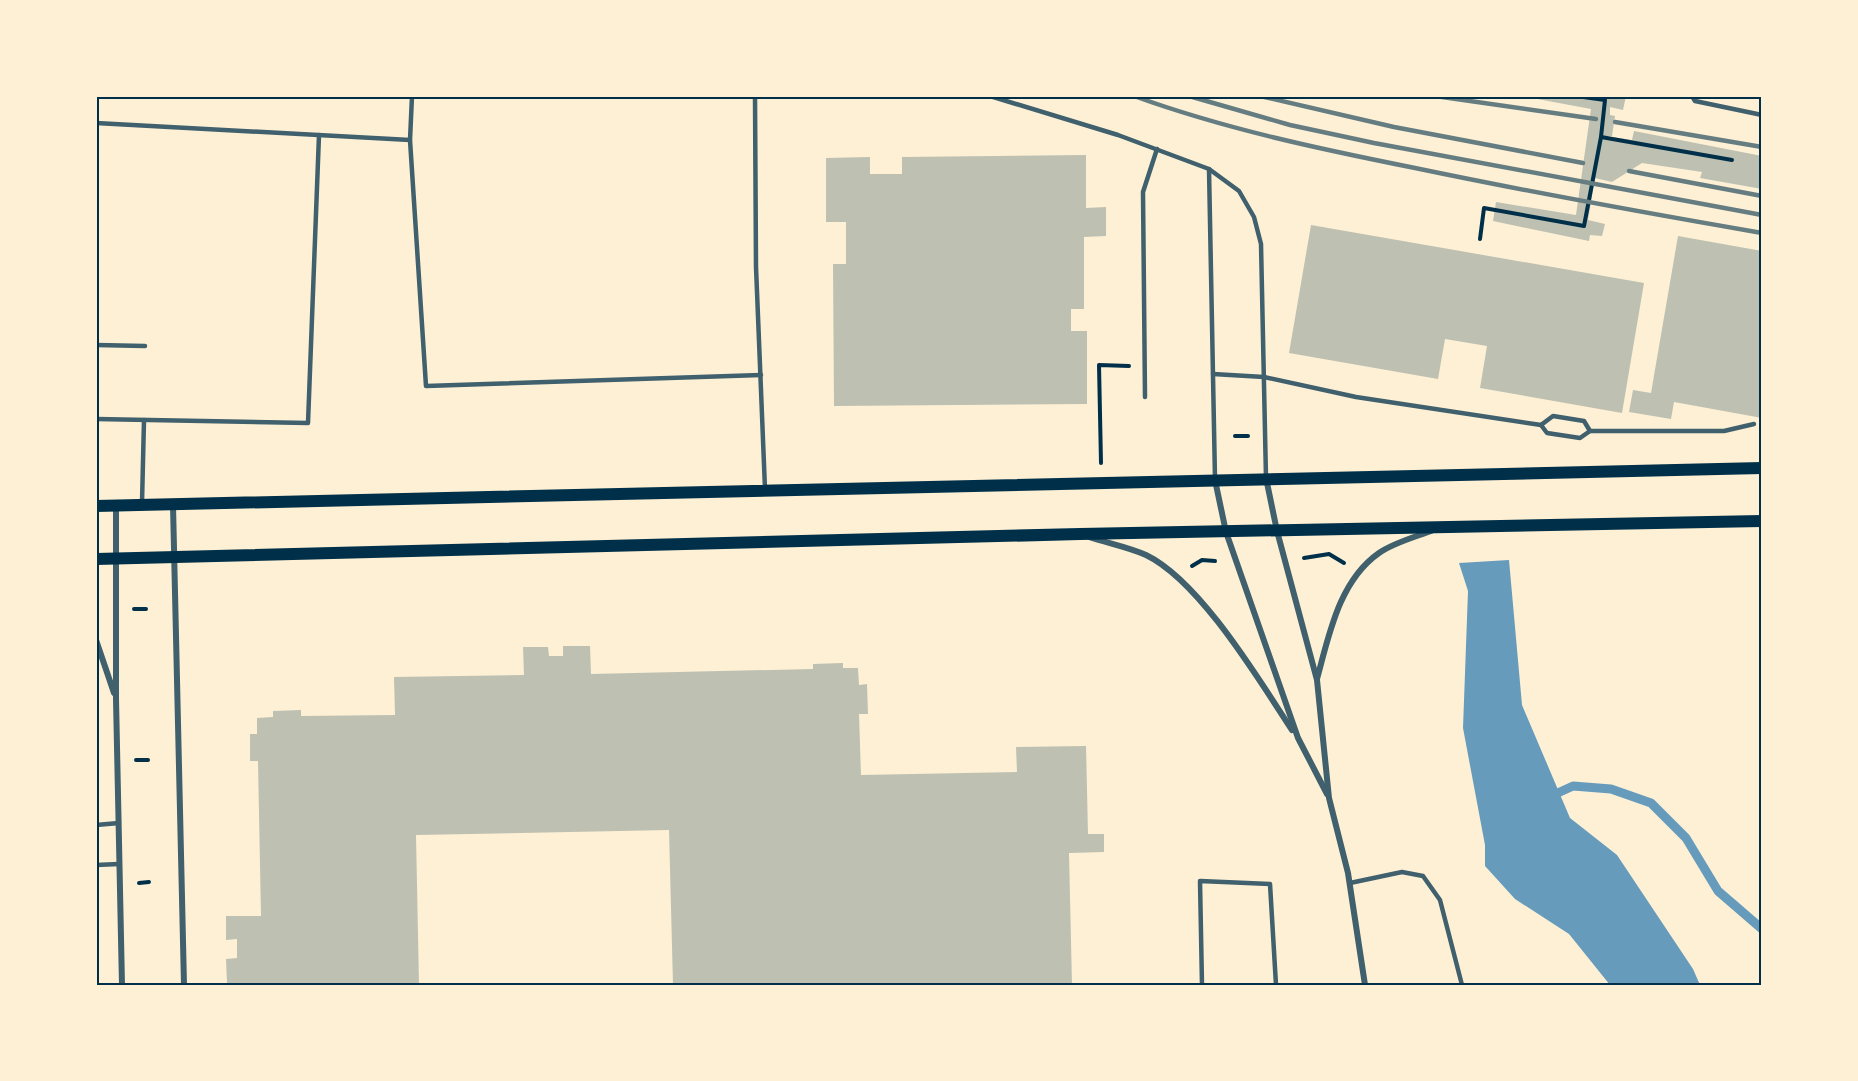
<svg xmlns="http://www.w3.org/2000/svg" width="1858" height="1081" viewBox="0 0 1858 1081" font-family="Barlow,sans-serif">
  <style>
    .water { fill: #669bbc }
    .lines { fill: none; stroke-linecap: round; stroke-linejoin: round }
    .stream { stroke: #669bbc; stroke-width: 9 }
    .building { fill: #bec0b2 }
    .path { stroke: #003049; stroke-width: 4 }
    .service { stroke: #3f606c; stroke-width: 4.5 }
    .minor { stroke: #3f606c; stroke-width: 6 }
    .secondary { stroke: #003049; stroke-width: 12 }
    .rail { stroke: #657d81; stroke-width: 4.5 }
    .neatline { fill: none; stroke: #003049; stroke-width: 2 }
  </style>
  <rect width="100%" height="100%" fill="#fdf0d5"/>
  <polygon class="water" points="1509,560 1522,705 1570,818 1617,855 1693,969 1700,985 1610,985 1569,934 1515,899 1485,866 1485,845 1463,728 1468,591 1459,563"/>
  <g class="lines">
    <polyline class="stream" points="1549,797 1573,786 1611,789 1651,803 1686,838 1718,891 1762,929"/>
  </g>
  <g class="building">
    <polygon points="1522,96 1626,96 1623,110 1610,107 1610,115 1615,116 1612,136 1605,136 1632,140 1634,131 1762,156 1762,189 1700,178 1702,172 1642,163 1612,182 1595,178 1588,220 1605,224 1602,236 1590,235 1589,241 1493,221 1496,202 1576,215 1591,109"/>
    <polygon points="1086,155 1086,208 1106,207 1106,236 1084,237 1084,309 1071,309 1071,331 1087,331 1087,404 834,406 833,264 846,264 846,222 826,222 826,158 870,157 870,174 902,174 902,157"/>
    <polygon points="1311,225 1644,283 1622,413 1480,388 1487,346 1445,339 1438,379 1289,353"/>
    <polygon points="1678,236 1762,251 1762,418 1674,402 1671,419 1629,412 1633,390 1651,393"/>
    <polygon points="563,646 590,646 591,674 813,669 813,664 843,663 843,668 858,668 859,685 867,684 868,714 859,714 861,775 1017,772 1016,747 1086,746 1088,834 1104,834 1104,852 1069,853 1072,985 673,985 669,830 416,835 419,985 227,983 226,959 237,958 237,939 226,940 226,916 261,916 258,761 250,761 250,734 257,734 257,718 273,717 273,711 301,710 301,716 395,715 394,677 524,675 523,647 548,647 549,656 563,656"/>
  </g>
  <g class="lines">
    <g class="path">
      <polyline points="1601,137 1732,160"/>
      <polyline points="1480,239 1484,208 1584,226 1601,137 1605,100 1576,96"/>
      <polyline points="1235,436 1248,436"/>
      <polyline points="1101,463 1099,365 1129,366"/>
      <polyline points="1304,558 1329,554 1344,563"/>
      <polyline points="1192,566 1202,560 1215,561"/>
      <polyline points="134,609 146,609"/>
      <polyline points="136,760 148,760"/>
      <polyline points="139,883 149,882"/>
    </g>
    <g class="service">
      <polyline points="755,96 756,267 765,489"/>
      <polyline points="990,96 1118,135 1209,169 1239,191 1254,217 1261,244 1266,478"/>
      <polyline points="1692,96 1695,101 1762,115"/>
      <polyline points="96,123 410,140 412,96"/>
      <polyline points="410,140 426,386 761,375"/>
      <polyline points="1209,169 1215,479"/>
      <polyline points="96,345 145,346"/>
      <polyline points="1213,374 1264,377 1356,397 1541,425 1553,416 1584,421 1590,431"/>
      <polyline points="1145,397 1143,192 1157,149"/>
      <polyline points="96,419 308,423 319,135"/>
      <polyline points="1541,425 1547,433 1580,438 1590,431 1724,431 1754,424"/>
      <polyline points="142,503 144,420"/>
      <polyline points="96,825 119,823"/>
      <polyline points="96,865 119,864"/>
      <polyline points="1350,883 1402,872 1423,876 1440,900 1462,985"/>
      <polyline points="1202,985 1200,881 1270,884 1276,985"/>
    </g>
    <g class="minor">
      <polyline points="1266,478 1277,531 1317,680 1329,798 1348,873 1365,985"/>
      <polyline points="1215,480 1226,532 1298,738 1327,794"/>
      <polyline points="173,505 184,985"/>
      <polyline points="116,506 116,699 122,985"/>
      <path d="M1089 537C1107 543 1128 547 1146 555 1200 581 1259 680 1292 730"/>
      <polyline points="96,640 114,693"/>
      <path d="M1317 679C1329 635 1339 581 1379 553 1393 543 1415 537 1431 531"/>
    </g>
    <g class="secondary">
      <polyline points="96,506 1762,468"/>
      <polyline points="96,559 1080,534 1762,521"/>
    </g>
    <g class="rail">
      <path d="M1134 96C1225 129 1320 149 1415 168 1530 192 1646 213 1762 233"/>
      <polyline points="1189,96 1290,125 1374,143 1762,215"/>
      <polyline points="1260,96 1394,127 1583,163"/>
      <polyline points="1435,96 1596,119"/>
      <polyline points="1615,122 1762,147"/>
      <polyline points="1629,171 1762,196"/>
    </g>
  </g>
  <rect width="1858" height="1081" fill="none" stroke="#fdf0d5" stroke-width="195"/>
  <rect x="98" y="98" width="1662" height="886" class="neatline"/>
</svg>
